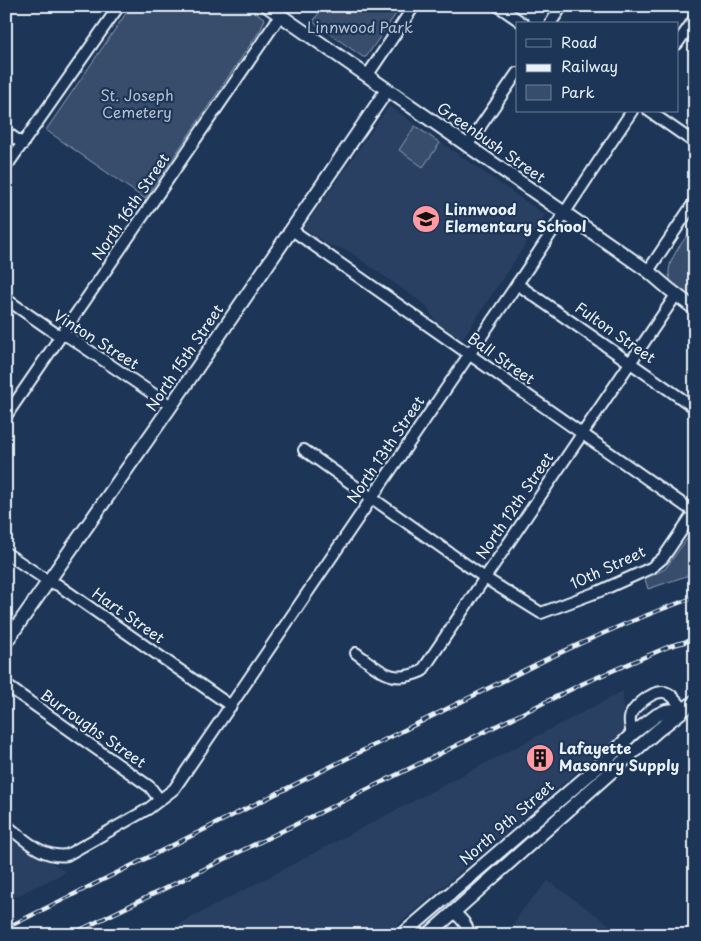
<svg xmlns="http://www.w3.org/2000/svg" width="701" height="941" viewBox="0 0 701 941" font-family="'Playpen Sans',sans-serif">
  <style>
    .built { fill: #2a4162 }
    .green { fill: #374d6c; stroke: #909fb2 }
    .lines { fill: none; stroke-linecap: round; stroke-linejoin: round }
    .minor-casing { stroke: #e8f1f8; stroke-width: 14 }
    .major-casing { stroke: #e8f1f8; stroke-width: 16 }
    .minor { stroke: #1d3557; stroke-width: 10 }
    .major { stroke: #1d3557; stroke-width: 12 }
    .rail-casing { stroke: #e8f1f8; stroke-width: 4.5 }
    .rail { stroke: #1d3557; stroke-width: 2.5; stroke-dasharray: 8; stroke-linecap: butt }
    .labels { text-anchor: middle; stroke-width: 4.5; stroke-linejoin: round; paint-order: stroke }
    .park-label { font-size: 15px; fill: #b3c0ce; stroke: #1d3557 }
    .street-label { font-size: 15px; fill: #e8f1f8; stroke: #1d3557 }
    .poi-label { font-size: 15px; font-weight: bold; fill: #e8f1f8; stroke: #1d3557; text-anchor: start }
  </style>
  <rect width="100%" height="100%" fill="#1d3557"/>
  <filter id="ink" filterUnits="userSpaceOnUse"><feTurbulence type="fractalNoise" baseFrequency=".02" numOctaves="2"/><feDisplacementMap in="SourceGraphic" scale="10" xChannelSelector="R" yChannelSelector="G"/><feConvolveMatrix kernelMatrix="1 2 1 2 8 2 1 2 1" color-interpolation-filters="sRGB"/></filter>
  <g filter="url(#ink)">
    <g class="built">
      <polygon points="389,106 545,215 462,339 437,322 424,304 347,250 329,245 304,228"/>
      <polygon points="623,691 623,732 386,935 158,935"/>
      <polygon points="6,832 66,872 6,901"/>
      <polygon points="548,881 624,935 507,935 523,909"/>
    </g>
    <g class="green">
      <polygon points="131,6 247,6 265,19 261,29 145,199 46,130"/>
      <polygon points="323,6 397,6 400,8 366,57 363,57 313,22"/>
      <polygon points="415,126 440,143 423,167 399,150"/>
      <path d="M695 225V302C688 297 678 291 673 285 659 266 685 240 695 225Z"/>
      <polygon points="695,528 695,573 648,589 645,579 665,569"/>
    </g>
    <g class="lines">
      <defs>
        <g id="minor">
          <polyline points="498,6 524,24"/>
          <polyline points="550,24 562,6"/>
          <polyline points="677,44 695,18"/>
          <polyline points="367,76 414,6"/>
          <polyline points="649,111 695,143"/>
          <polyline points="6,132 23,144"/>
          <polyline points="467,146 517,73"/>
          <polyline points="6,167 119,6"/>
          <polyline points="292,230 694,512"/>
          <polyline points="648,271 695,201"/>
          <polyline points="517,284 695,408"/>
          <polyline points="6,299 55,333 69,337 171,406"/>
          <polyline points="6,416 280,16"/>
          <polyline points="304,450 485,578 541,613 600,591 651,568 663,558 695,511"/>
          <polyline points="6,553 48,581 58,585 231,706"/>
          <path d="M356 653C380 670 391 685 422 671L676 295"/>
          <polyline points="6,685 150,787 160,800"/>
          <path d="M632 734C631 729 629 723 630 718 631 708 652 691 663 692 671 692 679 704 684 709"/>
          <path d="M6 825C24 839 43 859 67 855L148 809 174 789 528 268 632 111"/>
          <path d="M454 912C460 918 470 926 468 935"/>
        </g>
        <g id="major">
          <polyline points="267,6 648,271 669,289 695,309"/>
          <polyline points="6,642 171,406 387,90"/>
          <polyline points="402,935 606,760 632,734 657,715 666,711 684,709"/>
          <polyline points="428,935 657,731 695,701"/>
        </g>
      </defs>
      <use href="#minor" class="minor-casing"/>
      <use href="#major" class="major-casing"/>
      <use href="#minor" class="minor"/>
      <use href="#major" class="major"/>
      <defs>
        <g id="rail">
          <path d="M6 928 547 659C595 636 644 615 695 597"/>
          <polyline points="70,935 584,683 670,646 695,639"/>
        </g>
      </defs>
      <use href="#rail" class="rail-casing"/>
      <use href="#rail" class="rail"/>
    </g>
  </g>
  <defs>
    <symbol id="school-disc" viewBox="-11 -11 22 22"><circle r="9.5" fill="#ff9aa2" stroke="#1d3557"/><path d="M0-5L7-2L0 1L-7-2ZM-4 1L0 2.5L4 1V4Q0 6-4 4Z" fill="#111"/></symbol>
    <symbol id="building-disc" viewBox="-11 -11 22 22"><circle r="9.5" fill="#ff9aa2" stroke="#1d3557"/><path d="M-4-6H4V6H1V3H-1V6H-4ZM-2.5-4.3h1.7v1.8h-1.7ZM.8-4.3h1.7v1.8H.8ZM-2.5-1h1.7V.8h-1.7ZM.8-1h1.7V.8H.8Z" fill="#111"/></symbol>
  </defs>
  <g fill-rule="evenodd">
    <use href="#school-disc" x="410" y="203" width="32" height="32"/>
    <use href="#building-disc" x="524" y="742" width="32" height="32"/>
  </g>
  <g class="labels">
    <g class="park-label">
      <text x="360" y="33">Linnwood Park</text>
      <text x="137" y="101">St. Joseph<tspan x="137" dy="17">Cemetery</tspan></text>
    </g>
    <g class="street-label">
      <text transform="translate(491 143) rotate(35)" y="5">Greenbush Street</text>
      <text transform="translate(131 207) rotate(-56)" y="5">North 16th Street</text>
      <text transform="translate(615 333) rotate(35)" y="5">Fulton Street</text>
      <text transform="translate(96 340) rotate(32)" y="5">Vinton Street</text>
      <text transform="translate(185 358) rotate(-56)" y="5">North 15th Street</text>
      <text transform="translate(501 359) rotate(35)" y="5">Ball Street</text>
      <text transform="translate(386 450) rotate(-56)" y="5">North 13th Street</text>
      <text transform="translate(515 506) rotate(-56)" y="5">North 12th Street</text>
      <text transform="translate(608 568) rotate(-25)" y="5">10th Street</text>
      <text transform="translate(128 616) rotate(35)" y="5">Hart Street</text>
      <text transform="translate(93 729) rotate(35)" y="5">Burroughs Street</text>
      <text transform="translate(507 823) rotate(-41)" y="5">North 9th Street</text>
    </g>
    <g class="poi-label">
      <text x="445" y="215">Linnwood<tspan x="445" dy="17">Elementary School</tspan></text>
      <text x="559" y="754">Lafayette<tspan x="559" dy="17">Masonry Supply</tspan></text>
    </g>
  </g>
  <rect width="701" height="941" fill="none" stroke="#1d3557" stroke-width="25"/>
  <rect x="12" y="12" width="676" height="916" fill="none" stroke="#e8f1f8" stroke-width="2" filter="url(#ink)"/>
  <rect x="516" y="22" width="162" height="90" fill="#1d3557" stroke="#6e8097"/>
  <rect x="526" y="39" width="25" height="8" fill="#1d3557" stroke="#6e8097"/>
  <text x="561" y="48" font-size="15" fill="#e8f1f8">Road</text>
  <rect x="526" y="64" width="25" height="8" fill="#e8f1f8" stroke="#6e8097"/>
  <text x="561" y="72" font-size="15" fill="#e8f1f8">Railway</text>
  <rect x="526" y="85" width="25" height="15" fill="#374d6c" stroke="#6e8097"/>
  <text x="561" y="98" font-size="15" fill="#e8f1f8">Park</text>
</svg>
